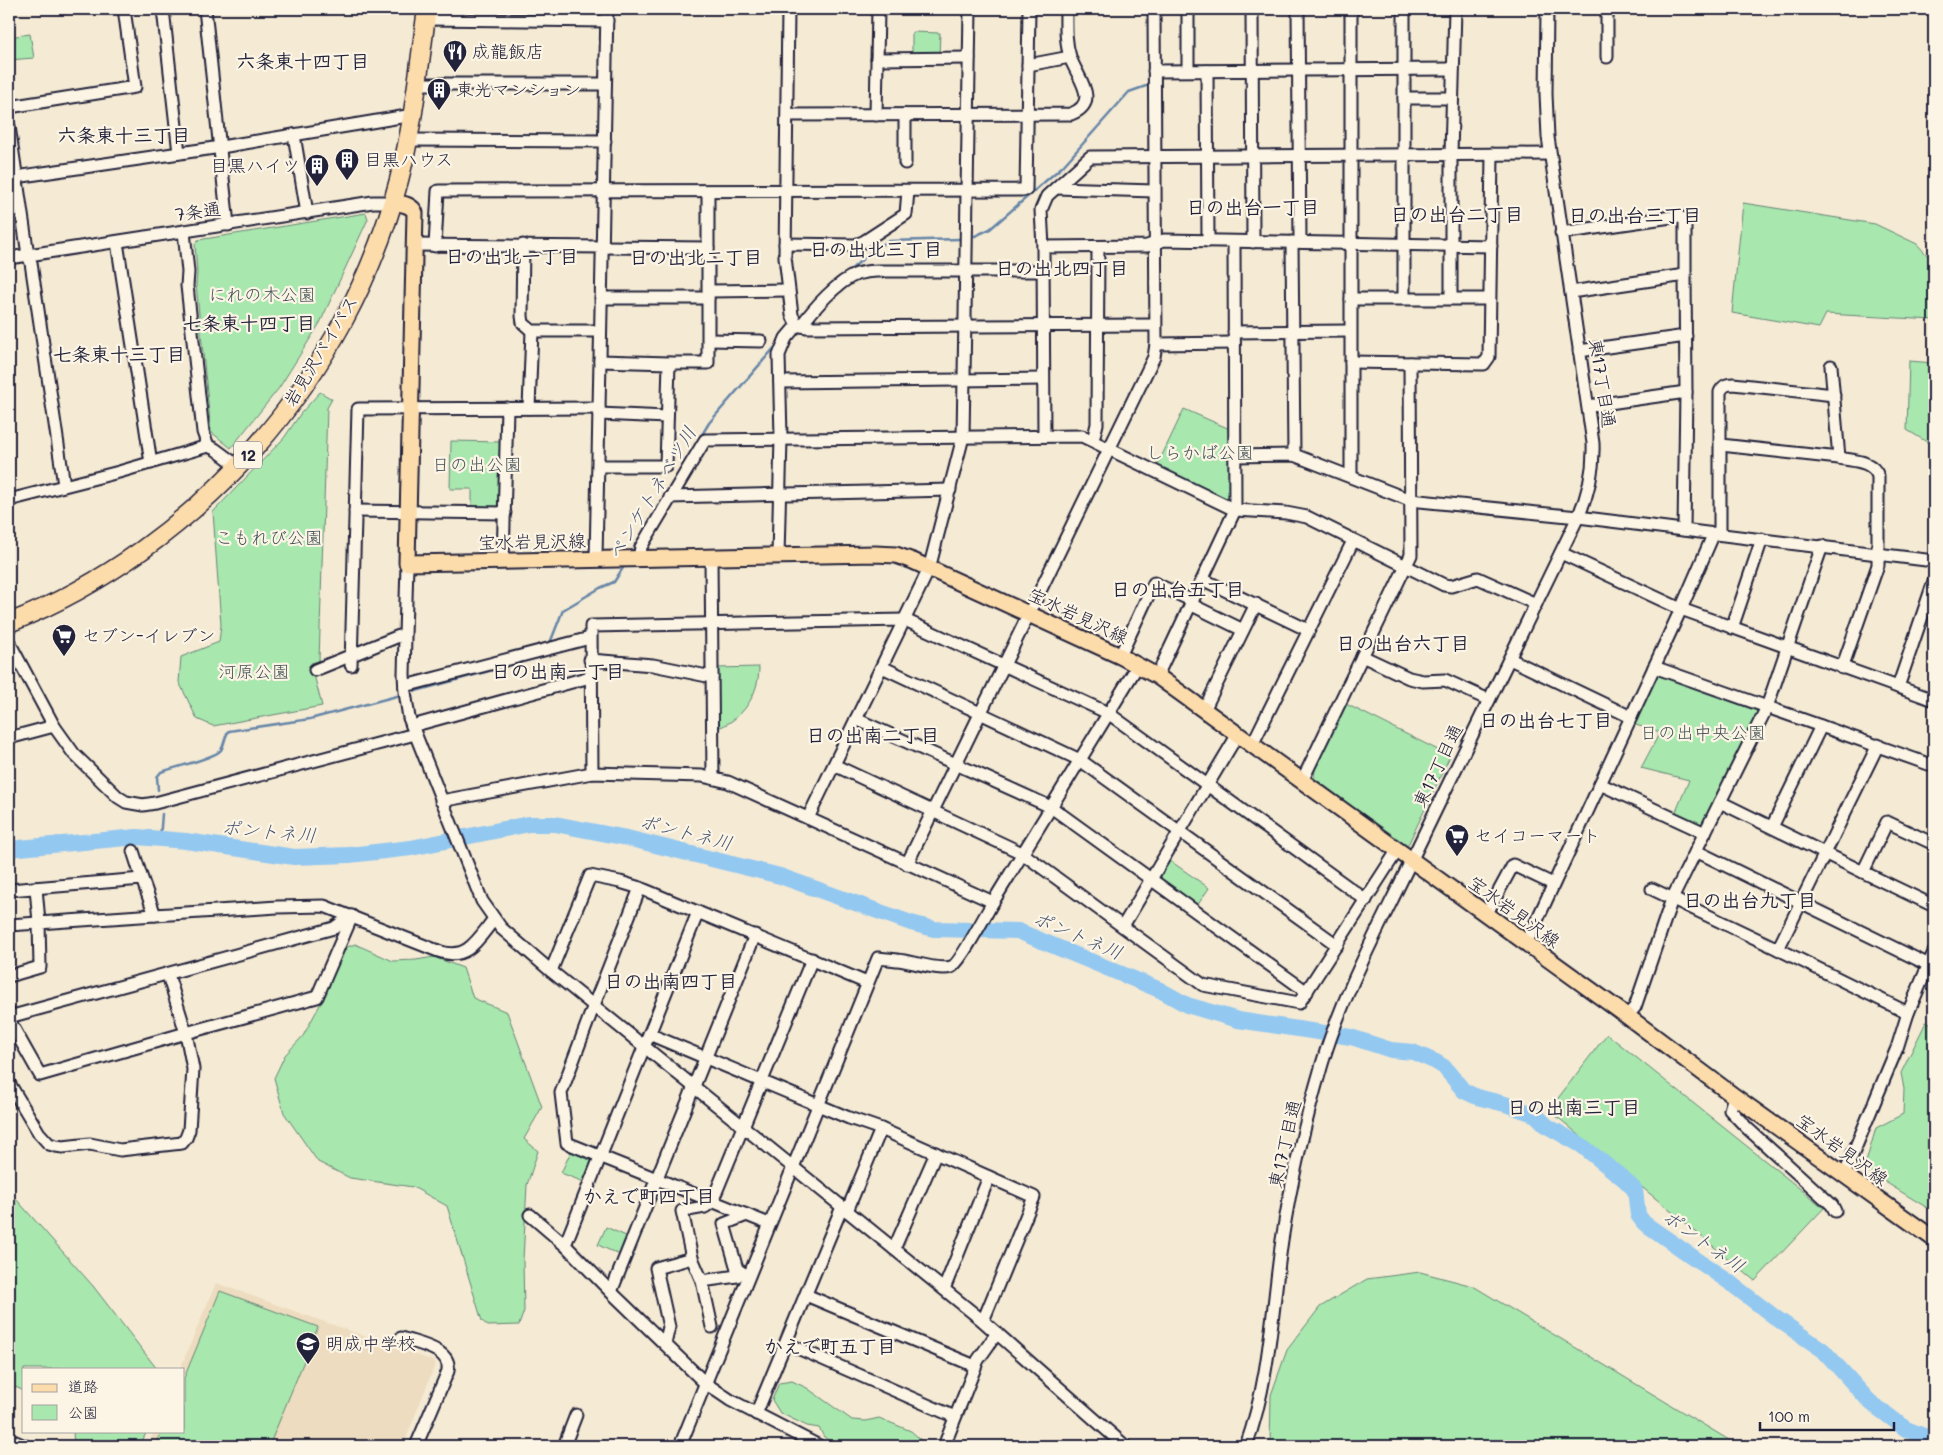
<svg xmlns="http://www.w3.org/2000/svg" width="1943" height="1455" viewBox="0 0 1943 1455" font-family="Mali,'Klee One',sans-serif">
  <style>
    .built { fill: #eddcbf }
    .green { fill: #a8e7ae; stroke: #658474 }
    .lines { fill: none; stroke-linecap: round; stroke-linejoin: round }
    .stream { stroke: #6686a8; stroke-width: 2.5 }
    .river { stroke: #93c8f1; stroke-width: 16 }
    .minor-casing { stroke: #22223b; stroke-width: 15 }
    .major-casing { stroke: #22223b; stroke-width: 19 }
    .highway-casing { stroke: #22223b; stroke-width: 21 }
    .minor { stroke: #fcf5e5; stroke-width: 11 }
    .major { stroke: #fddcac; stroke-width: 15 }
    .highway { stroke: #fddcac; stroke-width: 18 }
    .labels { text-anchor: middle; stroke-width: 4.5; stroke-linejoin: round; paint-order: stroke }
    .shield { fill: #fcf5e5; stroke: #63616e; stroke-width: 1 }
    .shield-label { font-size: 16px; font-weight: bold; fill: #22223b }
    .poi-label { font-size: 18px; fill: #22223b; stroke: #fcf5e5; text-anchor: start }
    .street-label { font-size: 18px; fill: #22223b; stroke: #fcf5e5 }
    .park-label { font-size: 18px; fill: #445358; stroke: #fcf5e5 }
    .neighbourhood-label { font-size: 19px; font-weight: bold; fill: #22223b; stroke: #fcf5e5 }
    .water-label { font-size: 19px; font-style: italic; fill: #445472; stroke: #fcf5e5 }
  </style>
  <rect width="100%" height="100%" fill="#f5ead4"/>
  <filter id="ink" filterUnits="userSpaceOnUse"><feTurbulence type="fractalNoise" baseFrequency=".02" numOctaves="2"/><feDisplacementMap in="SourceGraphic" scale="10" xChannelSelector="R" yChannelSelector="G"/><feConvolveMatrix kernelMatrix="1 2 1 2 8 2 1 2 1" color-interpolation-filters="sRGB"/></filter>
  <g filter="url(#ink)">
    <polygon class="built" points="216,1283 436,1362 403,1446 148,1446 154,1431 184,1431 184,1369 180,1369"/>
    <g class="green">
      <polygon points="912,32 940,33 939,56 912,55"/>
      <polygon points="30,34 34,58 9,60 9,37"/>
      <polygon points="1743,203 1875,224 1917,244 1934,263 1934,320 1826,314 1819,328 1732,313"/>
      <polygon points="366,213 368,219 320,323 279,388 231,448 211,432 196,284 197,273 195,244 198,240"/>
      <polygon points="1909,361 1934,363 1934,442 1927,442 1907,430"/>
      <polygon points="320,392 332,399 327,408 319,661 311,663 322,706 213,726 197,719 179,682 181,657 219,642 221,625 213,512 284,438 301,413"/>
      <polygon points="1184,409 1232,430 1233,506 1156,468"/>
      <polygon points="451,441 504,442 503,511 472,510 472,489 450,489"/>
      <path d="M759 667C759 695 742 721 715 729L716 668Z"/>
      <polygon points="1656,670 1764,709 1704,828 1675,814 1689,780 1641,768 1660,732 1632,724"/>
      <polygon points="1344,703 1450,756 1407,847 1314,778 1316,761"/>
      <polygon points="1169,860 1209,888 1197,906 1162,880 1161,875"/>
      <polygon points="355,944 393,961 416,960 434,957 463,968 473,998 507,1012 542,1107 524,1139 538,1151 527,1185 523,1260 524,1311 519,1325 488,1326 482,1321 447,1206 413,1187 350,1178 318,1162 284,1113 274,1078 285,1055 303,1036 322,1001 342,949"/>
      <polygon points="1926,1022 1934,1024 1934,1212 1864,1169 1876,1128 1903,1114 1904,1089 1901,1073"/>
      <polygon points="1607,1034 1824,1208 1755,1281 1549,1110"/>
      <polygon points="572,1149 593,1159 584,1182 561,1173"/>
      <polygon points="9,1191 93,1286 157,1369 24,1369 24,1391 9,1384"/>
      <polygon points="606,1227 628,1237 620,1255 598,1245"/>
      <polygon points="1420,1272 1473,1286 1739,1446 1270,1446 1271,1395 1287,1350 1320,1307 1367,1279"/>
      <polygon points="220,1291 318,1327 269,1446 155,1446 162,1431 184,1431 184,1378"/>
      <polygon points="792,1381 807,1388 852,1420 866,1421 879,1418 911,1431 920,1439 919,1446 835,1445 824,1437 819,1428 807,1426 780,1413 772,1400 779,1383"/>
      <polygon points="73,1431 147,1431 140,1446 74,1446"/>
    </g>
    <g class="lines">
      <g class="stream">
        <polyline points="975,236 990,229 1063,166 1129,92 1146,86"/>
        <polyline points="846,274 875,248 889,241 960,239"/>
        <polyline points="700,438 709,423 775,347"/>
        <polyline points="641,537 684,464"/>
        <polyline points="631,554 637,544"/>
        <polyline points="550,643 563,610 600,588 614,582 626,563"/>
        <polyline points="416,691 544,656 545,654"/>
        <path d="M158 790 157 777 161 772C172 768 215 758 221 750 225 744 224 737 229 731L310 719 397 696"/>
        <polyline points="160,839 162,814"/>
      </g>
      <polyline class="river" points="9,849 137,837 186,841 294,857 349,855 411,848 529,824 555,824 627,838 780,876 911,923 934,929 1018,931 1160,990 1187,1005 1238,1020 1351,1037 1391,1050 1413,1052 1436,1062 1444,1067 1464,1091 1477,1097 1505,1104 1536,1115 1547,1126 1581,1145 1625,1180 1635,1190 1638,1215 1644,1223 1729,1282 1776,1318 1823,1350 1870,1402 1906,1429 1934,1440"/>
      <defs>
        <g id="minor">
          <polyline points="163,9 179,153"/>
          <polyline points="205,9 228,225"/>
          <polyline points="1188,9 1188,70"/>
          <polyline points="1252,9 1253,242"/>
          <polyline points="1298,9 1300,241"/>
          <polyline points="1404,9 1404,298"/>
          <polyline points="426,19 607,21"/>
          <polyline points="1607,57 1607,9"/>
          <polyline points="877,59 969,58"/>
          <polyline points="1028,65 1070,57"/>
          <polyline points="1154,71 1453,69"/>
          <polyline points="1207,71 1208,241"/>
          <polyline points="418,84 605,84"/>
          <polyline points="1404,98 1452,98"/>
          <polyline points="9,107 135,87 124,9"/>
          <path d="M788 115 1071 114C1102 102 1076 76 1070 57 1065 41 1066 25 1066 9"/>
          <polyline points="876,115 878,9"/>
          <polyline points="905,115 905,163"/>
          <polyline points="9,126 28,255 31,263 64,485"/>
          <polyline points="294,135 307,213"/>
          <polyline points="409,140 605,141"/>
          <polyline points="9,178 221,147 413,115"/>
          <polyline points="1056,188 1154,191"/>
          <polyline points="184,231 188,272 187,286 203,432 208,446"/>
          <polyline points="1561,233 1678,216 1685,220 1685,275 1571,292"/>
          <polyline points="117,242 151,463"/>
          <polyline points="1292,242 1294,455"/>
          <polyline points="785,244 855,245 863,242 906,214 908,191"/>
          <polyline points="414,245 708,248"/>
          <polyline points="523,245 522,316 523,323 532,331 600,331"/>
          <polyline points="435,246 438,191 1026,190 1029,9"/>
          <polyline points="1043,247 1147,246 1164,240 1491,246"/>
          <polyline points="9,258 373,202 392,202"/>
          <polyline points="709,291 788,290"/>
          <polyline points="601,298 708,298"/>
          <polyline points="1451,298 1451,154 1455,9"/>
          <polyline points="1351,299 1489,299"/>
          <polyline points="797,325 806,327 1155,325"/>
          <path d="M801 326C813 309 838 281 857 274 864 272 871 271 877 271H1043"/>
          <polyline points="1234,332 1350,331"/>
          <polyline points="709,340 761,341"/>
          <polyline points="1156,344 1234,343"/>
          <polyline points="1579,351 1686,336"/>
          <polyline points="600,361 669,363"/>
          <polyline points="1351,362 1481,364 1484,364 1489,357 1492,154"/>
          <path d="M1831 366 1839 458C1853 461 1872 460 1878 476V565L1842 668"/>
          <polyline points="780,382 1043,379"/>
          <polyline points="1588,406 1686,392"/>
          <polyline points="529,408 532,331"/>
          <polyline points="599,414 667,417"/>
          <polyline points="1044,436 1043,247 1041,210 1047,196 1090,157 1550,154"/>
          <polyline points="1093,440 1097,424 1098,247"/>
          <polyline points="1721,445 1839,458"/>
          <polyline points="1235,456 1294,455 1410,500 1578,517 1934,561"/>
          <polyline points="599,466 666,466 669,363 708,363 708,192"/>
          <polyline points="1351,476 1351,9"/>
          <polyline points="670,497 950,490"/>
          <polyline points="9,500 119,472 208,446 215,449 238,466"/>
          <polyline points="355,511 505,513"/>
          <polyline points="1684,530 1686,392 1685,275"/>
          <path d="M1720 534V392C1723 386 1726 384 1733 384L1834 395"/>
          <polyline points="1561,553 1681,609 1934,700"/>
          <polyline points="778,556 781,438 779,355 786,338 797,325 792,315 785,257 788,9"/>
          <polyline points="711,558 713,777"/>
          <polyline points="596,559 607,9"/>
          <polyline points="639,559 641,547 705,440 1082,436 1235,510 1286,513 1307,517 1444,585 1451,586 1478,578 1536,604"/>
          <polyline points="503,561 507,408"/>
          <polyline points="407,563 404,674 405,692 409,718 482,901 501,928 551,971 983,1321 1125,1446"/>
          <polyline points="1204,580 1308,630"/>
          <polyline points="1192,605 1243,630"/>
          <polyline points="1732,628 1762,539"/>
          <polyline points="9,642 54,726 74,754 118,797 126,802 143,805 155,803 415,734"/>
          <polyline points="1120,656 1154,583 1193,601"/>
          <polyline points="1362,656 1409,678 1423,681 1445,680 1489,700"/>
          <polyline points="1510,659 1631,717"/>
          <polyline points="590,660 653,665 712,677"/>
          <polyline points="351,665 358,409 599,408"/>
          <polyline points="882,667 1080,760 1337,945"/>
          <polyline points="1654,667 1934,766"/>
          <polyline points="315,670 404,634"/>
          <polyline points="1157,676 1235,510 1234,242"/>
          <polyline points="405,686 590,638"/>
          <polyline points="1898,687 1934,581"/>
          <polyline points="1204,710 1256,604"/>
          <polyline points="856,719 1051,807 1307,992"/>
          <polyline points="412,726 590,677"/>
          <polyline points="9,738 54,726"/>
          <polyline points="1252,745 1353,541"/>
          <polyline points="834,765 1022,853 1203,985 1299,1003 1397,851"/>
          <polyline points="592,773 591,626 905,620 1108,713 1366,900"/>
          <polyline points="1302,781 1411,555 1410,363"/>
          <polyline points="1600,784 1705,833"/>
          <polyline points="441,801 592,773 702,776 728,782 993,902 1138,665"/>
          <polyline points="1720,802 1863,872 1887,822 1934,844"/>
          <polyline points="808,818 929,569 963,437 970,9"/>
          <polyline points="1772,827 1821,726"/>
          <polyline points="133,851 142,879"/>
          <polyline points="1696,851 1929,965"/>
          <polyline points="907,864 1154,357 1156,344 1154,9"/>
          <polyline points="1863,872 1934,906"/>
          <polyline points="640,888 594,1005 561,1093 567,1143 769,1224"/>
          <polyline points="1652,889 1778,949 1878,745"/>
          <path d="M9 890 142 879 155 915 277 907 324 906 438 951C467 962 478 939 494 919"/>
          <polyline points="698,912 565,1245 611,1292 755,935"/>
          <polyline points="1486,915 1513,865 1553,884"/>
          <polyline points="9,925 155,915"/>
          <polyline points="1123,926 1238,734"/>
          <polyline points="1526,944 1681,609 1714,533"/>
          <polyline points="1778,949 1908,1013"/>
          <polyline points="551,971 590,876 620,882 640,888 867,983"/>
          <polyline points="9,976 40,967 39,922 36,888"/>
          <polyline points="1627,1016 1635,1007 1672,899 1767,707 1822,546"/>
          <polyline points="9,1017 334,928 351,916"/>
          <polyline points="9,1020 40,1075 186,1033 168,975"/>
          <polyline points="649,1034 849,1118 881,1129 1034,1197 983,1321"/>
          <polyline points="9,1083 39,1133 49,1144 56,1146 63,1147 90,1144 120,1150 182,1143 186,1138 189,1130 193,1069 186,1033 317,997 352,916"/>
          <polyline points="1734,1096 1730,1110 1747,1128 1832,1205 1835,1211"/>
          <polyline points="1844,1175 1897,1048 1908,1013 1934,952"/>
          <polyline points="847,1211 881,1129"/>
          <polyline points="530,1215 565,1245"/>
          <polyline points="894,1249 936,1153"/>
          <polyline points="692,1258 702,1281"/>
          <polyline points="743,1273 737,1269 724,1224 747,1215"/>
          <polyline points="944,1289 989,1177"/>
          <polyline points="611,1292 705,1383 730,1400 819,1446"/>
          <polyline points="806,1295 975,1366"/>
          <polyline points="712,1327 702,1281 737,1276 737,1269"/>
          <path d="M401 1338C418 1344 452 1349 448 1371L416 1446"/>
          <polyline points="786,1343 955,1417"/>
          <polyline points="665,1344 669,1327 656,1268 692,1258 682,1211 705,1207 712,1202 812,959"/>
          <polyline points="756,1414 842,1207"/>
          <polyline points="9,1439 25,1446"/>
          <polyline points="564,1446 576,1415"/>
          <path d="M680 1446 878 958C884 959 891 959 897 960 911 961 938 971 951 967 959 965 987 912 993 902"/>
          <polyline points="944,1446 978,1360 997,1333"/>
          <path d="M1246 1446C1270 1380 1272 1309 1282 1240 1291 1181 1305 1122 1322 1064 1343 993 1380 926 1412 859 1467 744 1523 630 1578 517 1589 493 1594 469 1593 443L1548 137 1546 94 1547 9"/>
        </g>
        <path id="major" d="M392 202C401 204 412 204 415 213L407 563 875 554 896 555 913 561 1120 656 1157 676 1627 1016 1734 1096 1934 1239"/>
        <path id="highway" d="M9 623C198 548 348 376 399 180 414 123 419 66 427 9"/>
      </defs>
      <use href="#minor" class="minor-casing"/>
      <use href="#major" class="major-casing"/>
      <use href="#highway" class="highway-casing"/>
      <use href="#minor" class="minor"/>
      <use href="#major" class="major"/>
      <use href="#highway" class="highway"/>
    </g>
  </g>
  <defs>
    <symbol id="restaurant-pin" viewBox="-11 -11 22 30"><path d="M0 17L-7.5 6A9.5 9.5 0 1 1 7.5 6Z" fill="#22223b" stroke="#fcf5e5"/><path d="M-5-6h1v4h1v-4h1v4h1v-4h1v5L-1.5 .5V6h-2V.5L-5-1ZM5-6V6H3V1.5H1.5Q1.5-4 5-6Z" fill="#fff"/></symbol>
    <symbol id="building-pin" viewBox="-11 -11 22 30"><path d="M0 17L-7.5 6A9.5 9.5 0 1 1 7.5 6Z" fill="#22223b" stroke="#fcf5e5"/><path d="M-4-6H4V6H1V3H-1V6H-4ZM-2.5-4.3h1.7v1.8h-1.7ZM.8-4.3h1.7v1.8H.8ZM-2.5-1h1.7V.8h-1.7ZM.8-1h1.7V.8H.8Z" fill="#fff"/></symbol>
    <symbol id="supermarket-pin" viewBox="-11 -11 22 30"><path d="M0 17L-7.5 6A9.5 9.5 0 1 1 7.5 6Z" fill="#22223b" stroke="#fcf5e5"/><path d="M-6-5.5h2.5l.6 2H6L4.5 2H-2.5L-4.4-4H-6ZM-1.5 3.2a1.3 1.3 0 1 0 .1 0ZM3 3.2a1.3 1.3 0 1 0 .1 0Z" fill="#fff"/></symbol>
    <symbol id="school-pin" viewBox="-11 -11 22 30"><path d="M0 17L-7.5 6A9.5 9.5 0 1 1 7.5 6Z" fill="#22223b" stroke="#fcf5e5"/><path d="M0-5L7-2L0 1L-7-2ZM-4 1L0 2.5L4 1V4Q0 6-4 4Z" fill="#fff"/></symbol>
  </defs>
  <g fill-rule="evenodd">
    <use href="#restaurant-pin" x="441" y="38" width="28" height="38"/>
    <use href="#building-pin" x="425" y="76" width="28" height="38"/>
    <use href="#building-pin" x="333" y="146" width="28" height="38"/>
    <use href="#building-pin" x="303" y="152" width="28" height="38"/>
    <use href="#supermarket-pin" x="50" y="622" width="28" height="38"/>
    <use href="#supermarket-pin" x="1443" y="822" width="28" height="38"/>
    <use href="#school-pin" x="294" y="1330" width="28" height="38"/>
  </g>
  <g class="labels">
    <rect class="shield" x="234" y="441.5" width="28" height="27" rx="4"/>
    <g class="shield-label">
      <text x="248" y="461">12</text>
    </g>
    <g class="poi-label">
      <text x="472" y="58">成龍飯店</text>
      <text x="456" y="96">東光マンション</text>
      <text x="364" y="166">目黒ハウス</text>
      <text x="300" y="172" text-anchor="end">目黒ハイツ</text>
      <text x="82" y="642">セブン-イレブン</text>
      <text x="1474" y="842">セイコーマート</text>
      <text x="326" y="1350">明成中学校</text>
    </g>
    <g class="street-label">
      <text transform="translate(198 212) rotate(-8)" y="6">7条通</text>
      <text transform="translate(321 351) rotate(-59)" y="6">岩見沢バイパス</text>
      <text transform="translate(1602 383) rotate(81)" y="6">東17丁目通</text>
      <text transform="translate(532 542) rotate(-1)" y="6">宝水岩見沢線</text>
      <text transform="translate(1078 616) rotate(25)" y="6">宝水岩見沢線</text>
      <text transform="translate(1438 766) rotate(-64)" y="6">東17丁目通</text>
      <text transform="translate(1514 912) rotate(36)" y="6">宝水岩見沢線</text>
      <text transform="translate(1285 1144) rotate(-77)" y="6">東17丁目通</text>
      <text transform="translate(1842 1150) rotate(36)" y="6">宝水岩見沢線</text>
    </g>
    <g class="park-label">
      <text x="262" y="301">にれの木公園</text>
      <text x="1200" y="459">しらかば公園</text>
      <text x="477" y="471">日の出公園</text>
      <text x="269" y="544">こもれび公園</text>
      <text x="254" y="678">河原公園</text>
      <text x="1703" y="739">日の出中央公園</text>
    </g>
    <g class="neighbourhood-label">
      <text x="303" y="68">六条東十四丁目</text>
      <text x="124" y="142">六条東十三丁目</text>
      <text x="1253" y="214">日の出台一丁目</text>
      <text x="1457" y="221">日の出台二丁目</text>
      <text x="1635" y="222">日の出台三丁目</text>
      <text x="876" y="256">日の出北三丁目</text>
      <text x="512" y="263">日の出北一丁目</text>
      <text x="696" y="264">日の出北二丁目</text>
      <text x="1062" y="275">日の出北四丁目</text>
      <text x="249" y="330">七条東十四丁目</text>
      <text x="119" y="361">七条東十三丁目</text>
      <text x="1178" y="596">日の出台五丁目</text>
      <text x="1403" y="650">日の出台六丁目</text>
      <text x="558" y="678">日の出南一丁目</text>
      <text x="1546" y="727">日の出台七丁目</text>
      <text x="873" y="742">日の出南二丁目</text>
      <text x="1750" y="907">日の出台九丁目</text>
      <text x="671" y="988">日の出南四丁目</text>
      <text x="1574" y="1114">日の出南三丁目</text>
      <text x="649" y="1203">かえで町四丁目</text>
      <text x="830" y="1353">かえで町五丁目</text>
    </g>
    <g class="water-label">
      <text transform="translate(652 493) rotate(-59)" y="7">ペンケトネベツ川</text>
      <text transform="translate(269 831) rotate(5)" y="7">ポントネ川</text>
      <text transform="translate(686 832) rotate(14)" y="7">ポントネ川</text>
      <text transform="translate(1078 935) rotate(23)" y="7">ポントネ川</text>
      <text transform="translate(1704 1241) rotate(35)" y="7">ポントネ川</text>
    </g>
  </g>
  <rect width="1943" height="1455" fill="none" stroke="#fcf5e5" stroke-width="30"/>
  <rect x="15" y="15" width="1913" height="1425" fill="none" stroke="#22223b" stroke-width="2" filter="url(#ink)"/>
  <rect x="22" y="1368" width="162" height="65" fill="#fcf5e5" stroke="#a5a1a1"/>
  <rect x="32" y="1384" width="25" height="8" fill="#fddcac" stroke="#a5a1a1"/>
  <text x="68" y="1392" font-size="15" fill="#22223b">道路</text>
  <rect x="32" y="1405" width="25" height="15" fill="#a8e7ae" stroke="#a5a1a1"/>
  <text x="68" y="1418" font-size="15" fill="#22223b">公園</text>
  <path d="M1760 1422v8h134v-8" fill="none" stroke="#22223b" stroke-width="2.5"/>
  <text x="1768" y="1422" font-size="15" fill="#22223b" stroke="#fcf5e5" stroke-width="4" paint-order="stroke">100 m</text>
</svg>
